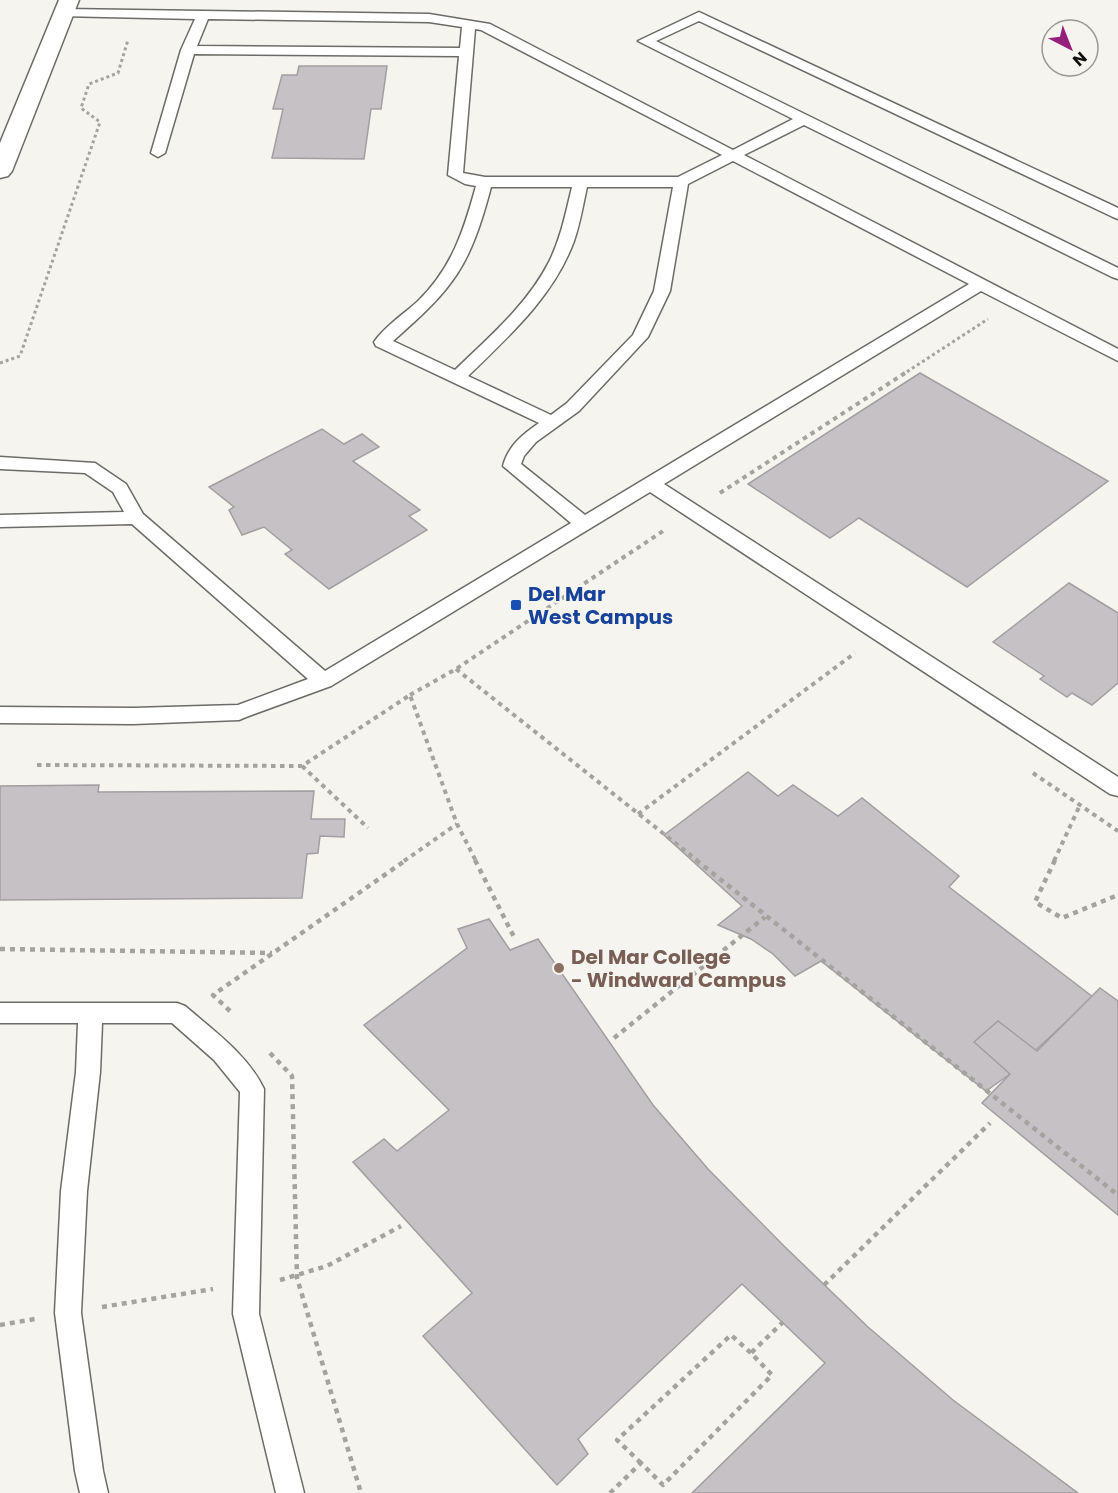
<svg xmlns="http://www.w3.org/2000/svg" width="1118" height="1493" viewBox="0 0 1118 1493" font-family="Poppins,sans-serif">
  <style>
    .building { fill: #c5c1c4; stroke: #a29ea1; stroke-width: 1.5 }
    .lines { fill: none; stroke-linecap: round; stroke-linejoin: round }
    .lane-casing { stroke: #6c6b67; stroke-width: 3 }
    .secondary-casing { stroke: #6c6b67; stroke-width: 3 }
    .path-far2 { stroke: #a4a3a0; stroke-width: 3; stroke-dasharray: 3 3; stroke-linecap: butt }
    .path-far1 { stroke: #a4a3a0; stroke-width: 4; stroke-dasharray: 4.5 4.5; stroke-linecap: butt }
    .path { stroke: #a4a3a0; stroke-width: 4.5; stroke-dasharray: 5 5; stroke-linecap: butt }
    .lane { fill: #fff; fill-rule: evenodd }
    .secondary { fill: #fff; fill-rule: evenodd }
    .transit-dot { fill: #1a4fb4; stroke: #f5f4ef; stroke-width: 2 }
    .education-dot { fill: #8d6e63; stroke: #f5f4ef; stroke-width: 2 }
    .labels { text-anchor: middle; stroke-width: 4.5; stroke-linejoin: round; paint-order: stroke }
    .transit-label { font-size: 20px; font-weight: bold; fill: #164399; stroke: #f5f4ef; text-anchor: start }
    .education-label { font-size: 20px; font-weight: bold; fill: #785e54; stroke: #f5f4ef; text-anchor: start }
  </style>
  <rect width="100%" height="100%" fill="#f5f4ef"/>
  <g class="building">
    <polygon points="299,66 387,66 381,109 371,109 364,159 272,158 283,109 273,109 282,75 297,75"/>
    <polygon points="920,373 1108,481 967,587 859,518 830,538 748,484"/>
    <polygon points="322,429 344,444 362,434 379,447 353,461 420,510 409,516 427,530 329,589 285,554 292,550 264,527 242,535 229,510 234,507 209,487"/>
    <polygon points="1069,583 1118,613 1118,683 1092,705 1072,693 1067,697 1040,679 1044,676 993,642"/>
    <polygon points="748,772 778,796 793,785 838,816 862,798 959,876 949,887 1093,997 1010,1074 986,1091 821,961 795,976 773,954 751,939 718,925 742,906 664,835"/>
    <polygon points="99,785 98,792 314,791 311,819 345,819 344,837 320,836 318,853 307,854 302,898 0,900 0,786"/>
    <polygon points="489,919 510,950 538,939 653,1105 708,1169 784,1246 868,1327 953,1400 1078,1493 692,1493 825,1363 742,1284 578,1439 588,1454 557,1485 423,1336 472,1293 353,1162 384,1139 397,1151 449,1110 364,1025 467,948 458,929"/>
    <polygon points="1100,988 1118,1001 1118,1215 982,1103 1010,1074 974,1042 998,1021 1037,1051"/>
  </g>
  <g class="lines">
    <defs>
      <g id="lane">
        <path d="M64 9 429 14 490 24 733 150 793 119 638 41 699 12 1118 208V219L1113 217 699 21 656 41 1118 268V279L1112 277 804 125 744 155 1118 349V361L981 291 664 484 1118 777V796L1110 794 650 492 331 686 246 717 239 720 133 724 0 723V707L133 708 238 705 308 679 132 524 0 527V515L124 512 113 492 85 473 0 469V457L95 463 126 484 143 514 325 671 571 523 503 466C508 446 523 434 539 423L376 346 374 342C385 326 404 314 418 301 452 268 464 230 476 186L465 184 448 175 459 56 194 54 165 153 158 157 151 153 181 50 195 19 59 16 57 13 59 10ZM208 19 429 22 462 27 460 48 197 46ZM475 29 481 30 722 155 678 177H485L463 173ZM733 161 969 284 585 515 521 464 524 456 536 442 579 411 648 337 670 291 688 184ZM491 187H572C566 212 561 238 549 262 527 305 489 337 455 370L393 341C455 287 470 266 491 187ZM587 187H673L654 291 633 335 567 403 551 415 468 376C509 336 554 296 574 241 580 224 583 205 587 187Z"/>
        <path d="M0 1003H177L185 1006C213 1030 248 1055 264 1089L259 1314 304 1493H276L233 1314 240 1092 214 1060 172 1023H102L100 1072 87 1191 81 1313 103 1471 108 1493H80L75 1471 55 1313 61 1191 76 1072 78 1023H0Z"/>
      </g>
      <polygon id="secondary" points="59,0 79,0 12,171 8,176 0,178 0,143"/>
    </defs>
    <use href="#lane" class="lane-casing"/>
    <use href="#secondary" class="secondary-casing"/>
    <g class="path-far2">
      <polyline points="0,363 20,356 100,122 81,108 89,84 118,73 128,40"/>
      <polyline points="902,375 988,319"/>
    </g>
    <g class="path-far1">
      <polyline points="720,493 905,373"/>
      <polyline points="456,669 698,861"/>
      <polyline points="410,695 456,669 666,529"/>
      <polyline points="37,765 302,766 410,695 457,824 476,861"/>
      <polyline points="302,766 368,828"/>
      <polyline points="1033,773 1118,831"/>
      <polyline points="638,814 855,653"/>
      <polyline points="404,861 457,824"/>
      <polyline points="1054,861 1080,805"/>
    </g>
    <g class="path">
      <polyline points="475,860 515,939"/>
      <polyline points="696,860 1118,1195"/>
      <polyline points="1055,860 1035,902 1062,918 1118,895"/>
      <polyline points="0,949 272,953"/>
      <polyline points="230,1011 213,995 406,860"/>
      <polyline points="614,1038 765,917"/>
      <polyline points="270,1053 292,1076 297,1278 361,1493"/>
      <polyline points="280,1280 327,1266 401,1226"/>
      <polyline points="824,1285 990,1123"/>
      <polyline points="102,1307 213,1289"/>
      <polyline points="0,1325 35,1319"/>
      <polyline points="641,1463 617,1440 731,1335 751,1353"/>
      <polyline points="610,1493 641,1463 663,1485 772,1375 751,1353 783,1322"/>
    </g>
    <use href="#lane" class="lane"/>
    <use href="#secondary" class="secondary"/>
  </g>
  <rect class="transit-dot" x="510" y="599" width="12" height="12" rx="3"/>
  <circle class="education-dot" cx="559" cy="968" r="6"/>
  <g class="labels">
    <g class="transit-label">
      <text x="528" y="601">Del Mar<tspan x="528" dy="23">West Campus</tspan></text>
    </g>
    <g class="education-label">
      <text x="571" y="964">Del Mar College<tspan x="571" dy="23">- Windward Campus</tspan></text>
    </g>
  </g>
  <g transform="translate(1070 48) rotate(138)"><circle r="28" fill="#f5f4ef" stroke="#999895" stroke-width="1.5"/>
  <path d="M0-4.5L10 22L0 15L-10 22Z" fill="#951f7c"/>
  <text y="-9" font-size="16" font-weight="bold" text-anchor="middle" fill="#100f0e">N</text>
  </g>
</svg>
